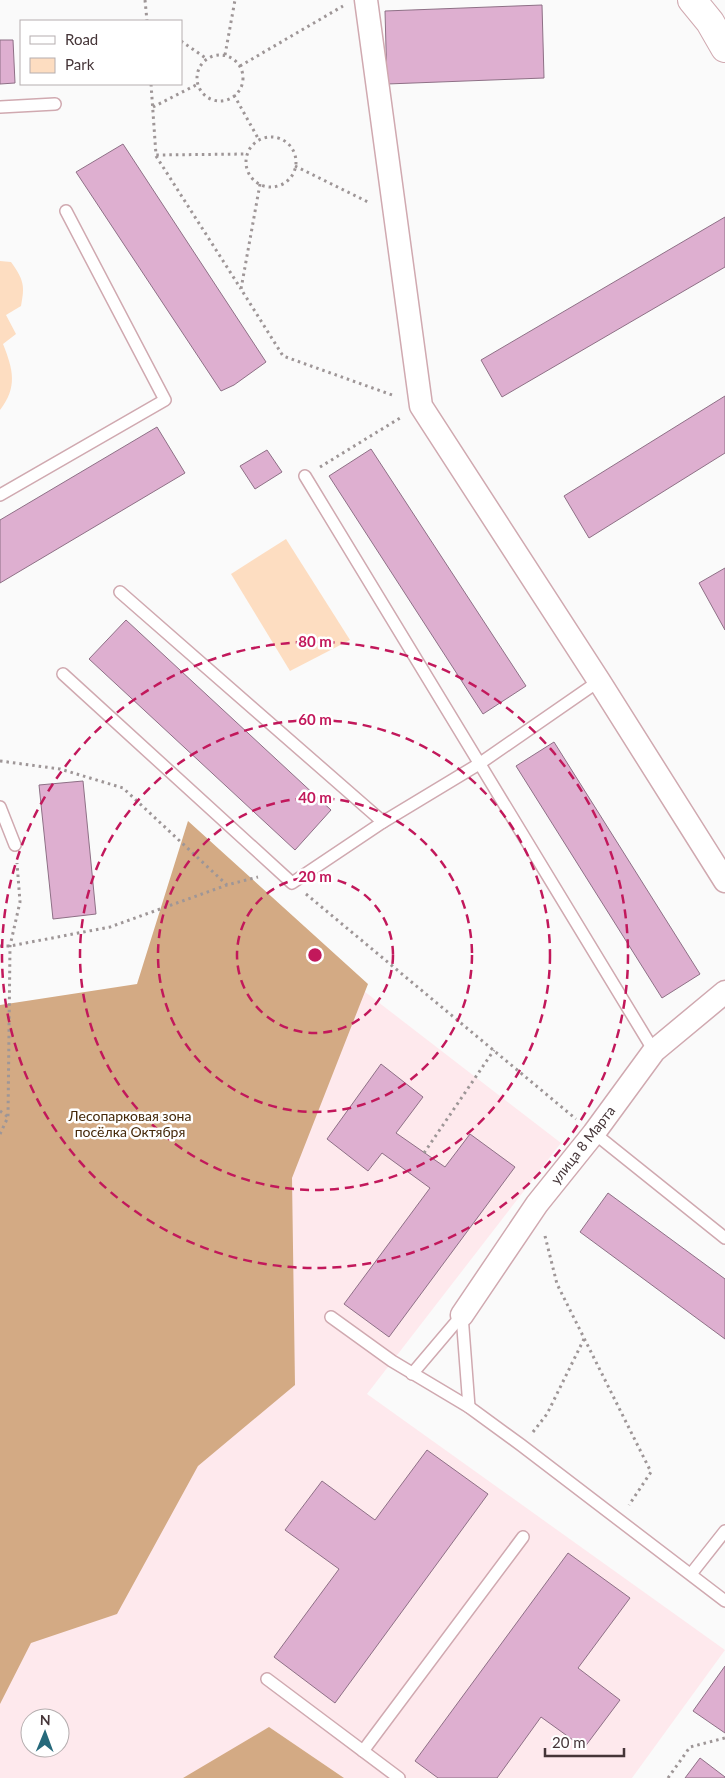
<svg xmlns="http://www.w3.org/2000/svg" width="725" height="1778" viewBox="0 0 725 1778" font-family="Lato,sans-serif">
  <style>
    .built { fill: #fee9ed; fill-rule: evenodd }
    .green { fill: #fdddc1 }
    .forest { fill: #d3aa84 }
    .building { fill: #deafd0; stroke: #8e7086 }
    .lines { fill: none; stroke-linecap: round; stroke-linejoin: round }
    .service-casing { stroke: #d0a9b0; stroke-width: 14 }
    .minor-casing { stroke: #d0a9b0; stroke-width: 25 }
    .tertiary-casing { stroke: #d0a9b0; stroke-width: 30 }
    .path { stroke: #9e9697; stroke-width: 3; stroke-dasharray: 2.5 4; stroke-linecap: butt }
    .service { stroke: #fff; stroke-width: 11 }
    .minor { stroke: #fff; stroke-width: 22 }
    .tertiary { stroke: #fff; stroke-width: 28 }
    .ring { fill: none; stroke: #c2185b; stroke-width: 2.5; stroke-dasharray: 9 6 }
    .labels { text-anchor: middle; stroke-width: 5; stroke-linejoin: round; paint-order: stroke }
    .park-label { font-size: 14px; fill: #45290a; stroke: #fff }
    .street-label { font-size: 14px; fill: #453538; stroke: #fff }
    .centre { fill: #c2185b; stroke: #fff; stroke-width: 2.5 }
    .ring-label { font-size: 15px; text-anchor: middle; font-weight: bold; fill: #c2185b; stroke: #fff; stroke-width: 5; stroke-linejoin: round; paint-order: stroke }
  </style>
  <rect width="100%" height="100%" fill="#fafafa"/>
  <path class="built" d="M286 931 561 1143 367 1394 725 1650 632 1778H0V1626ZM30 1718H60V1748H30Z"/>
  <g class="green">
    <path d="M0 261 11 262C24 280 25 286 21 306L6 315 16 334 3 344C13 369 18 387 0 410Z"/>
    <polygon points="286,539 350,640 290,671 231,574"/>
  </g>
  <g class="forest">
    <polygon points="188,821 368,984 292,1178 295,1385 198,1466 117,1614 31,1643 0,1704 0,1005 137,984"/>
    <polygon points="269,1727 344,1778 183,1778"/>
  </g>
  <g class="building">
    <polygon points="542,5 544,78 387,84 385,11"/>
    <polygon points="0,40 13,40 15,83 0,84"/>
    <polygon points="123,144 266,362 234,385 221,391 76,172"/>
    <polygon points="725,217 725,267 502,397 481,360"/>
    <polygon points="725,396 725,453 589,538 564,496"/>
    <polygon points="157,427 185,473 0,583 0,520"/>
    <polygon points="371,449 526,686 483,714 329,476"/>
    <polygon points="267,450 282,472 255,489 240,466"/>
    <polygon points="725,568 725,630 699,583"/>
    <polygon points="126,620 331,810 295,850 89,659"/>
    <polygon points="554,742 700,974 662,998 516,766"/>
    <polygon points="83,781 96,914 53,919 39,785"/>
    <polygon points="381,1064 423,1097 396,1133 445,1167 470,1134 515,1167 389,1337 344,1304 430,1188 382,1153 368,1171 327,1139"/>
    <polygon points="608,1193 725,1279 725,1339 580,1232"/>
    <polygon points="427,1450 488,1494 335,1703 274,1657 339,1569 285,1530 322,1481 375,1520"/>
    <polygon points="568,1553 630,1598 578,1668 620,1700 584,1748 541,1717 497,1778 438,1778 415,1761"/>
    <polygon points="725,1666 725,1733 693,1711"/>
    <polygon points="700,1758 725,1777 725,1778 685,1778"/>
  </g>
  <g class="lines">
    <defs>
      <g id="service">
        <polyline points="0,107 55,104"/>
        <polyline points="305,476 654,1051"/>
        <polyline points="0,495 165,400 66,211"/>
        <polyline points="120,592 383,822 479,764 599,681"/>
        <polyline points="63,674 292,883 383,822"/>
        <polyline points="0,807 15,845"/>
        <polyline points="594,1133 725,1238"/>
        <polyline points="462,1315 469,1407"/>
        <polyline points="331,1317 392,1361 469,1407 521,1445 725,1601"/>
        <polyline points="412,1374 462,1315"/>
        <polyline points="691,1574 725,1531"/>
        <polyline points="267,1679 399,1778"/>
        <polyline points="363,1751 523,1537"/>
      </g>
      <g id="minor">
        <polyline points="366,0 421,406 599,681 725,881"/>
        <polyline points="462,1315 537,1204 594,1133 654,1051 725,992"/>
      </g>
      <polyline id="tertiary" points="692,0 710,22 725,48"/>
    </defs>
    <use href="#service" class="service-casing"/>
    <use href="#minor" class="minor-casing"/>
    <use href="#tertiary" class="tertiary-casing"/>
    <g class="path">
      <polyline points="145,0 147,21"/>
      <polyline points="181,41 207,59"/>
      <polyline points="225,55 235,0"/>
      <circle cx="220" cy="78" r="23"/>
      <polyline points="240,66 343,6"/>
      <polyline points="151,84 156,155 247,154"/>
      <polyline points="234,95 259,140"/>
      <polyline points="153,107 198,84"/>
      <circle cx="271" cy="162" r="25"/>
      <polyline points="156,156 241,289"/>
      <polyline points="295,166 370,203"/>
      <polyline points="260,184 241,289 283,356 395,396"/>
      <polyline points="320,467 400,418"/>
      <polyline points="0,761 60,769 123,788 227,885"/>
      <polyline points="306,894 576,1119"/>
      <polyline points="0,946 10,946 110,927 227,885 258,877"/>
      <polyline points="0,1111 8,1117"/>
      <polyline points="0,1134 8,1117 10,946 20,902 17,863"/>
      <polyline points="424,1153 494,1050"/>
      <polyline points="545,1236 557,1284 651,1472 629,1505"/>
      <polyline points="533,1432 547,1414 584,1339"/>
      <polyline points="668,1778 690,1747 725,1738"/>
    </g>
    <use href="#service" class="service"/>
    <use href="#minor" class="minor"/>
    <use href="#tertiary" class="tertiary"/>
  </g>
  <g class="ring">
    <circle cx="315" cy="955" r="78"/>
    <circle cx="315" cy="955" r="157"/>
    <circle cx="315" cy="955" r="235"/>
    <circle cx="315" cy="955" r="313"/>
  </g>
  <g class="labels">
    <g class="park-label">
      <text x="130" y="1121">Лесопарковая зона<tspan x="130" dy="16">посёлка Октября</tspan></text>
    </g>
    <g class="street-label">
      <text transform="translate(583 1145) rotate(-52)" y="5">улица 8 Марта</text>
    </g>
  </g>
  <circle cx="315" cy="955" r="8" class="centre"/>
  <g class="ring-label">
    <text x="315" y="647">80 m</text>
    <text x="315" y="725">60 m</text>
    <text x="315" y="803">40 m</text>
    <text x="315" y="882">20 m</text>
  </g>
  <rect x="20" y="20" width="162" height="65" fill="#ffffff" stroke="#b5aeaf"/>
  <rect x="30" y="36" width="25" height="8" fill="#ffffff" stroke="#b5aeaf"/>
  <text x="65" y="45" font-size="15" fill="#453538">Road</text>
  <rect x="30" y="58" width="25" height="15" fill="#fdddc1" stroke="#b5aeaf"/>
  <text x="65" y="70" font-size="15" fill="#453538">Park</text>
  <g transform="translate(45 1733) rotate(1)"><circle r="24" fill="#ffffff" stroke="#b5aeaf"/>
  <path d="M0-4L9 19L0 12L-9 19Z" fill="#26697b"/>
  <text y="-8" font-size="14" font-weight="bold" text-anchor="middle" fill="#453538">N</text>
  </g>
  <path d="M545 1748v8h79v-8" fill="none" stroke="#453538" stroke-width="2.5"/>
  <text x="552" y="1748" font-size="15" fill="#453538" stroke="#ffffff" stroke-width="4" paint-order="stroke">20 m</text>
</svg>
